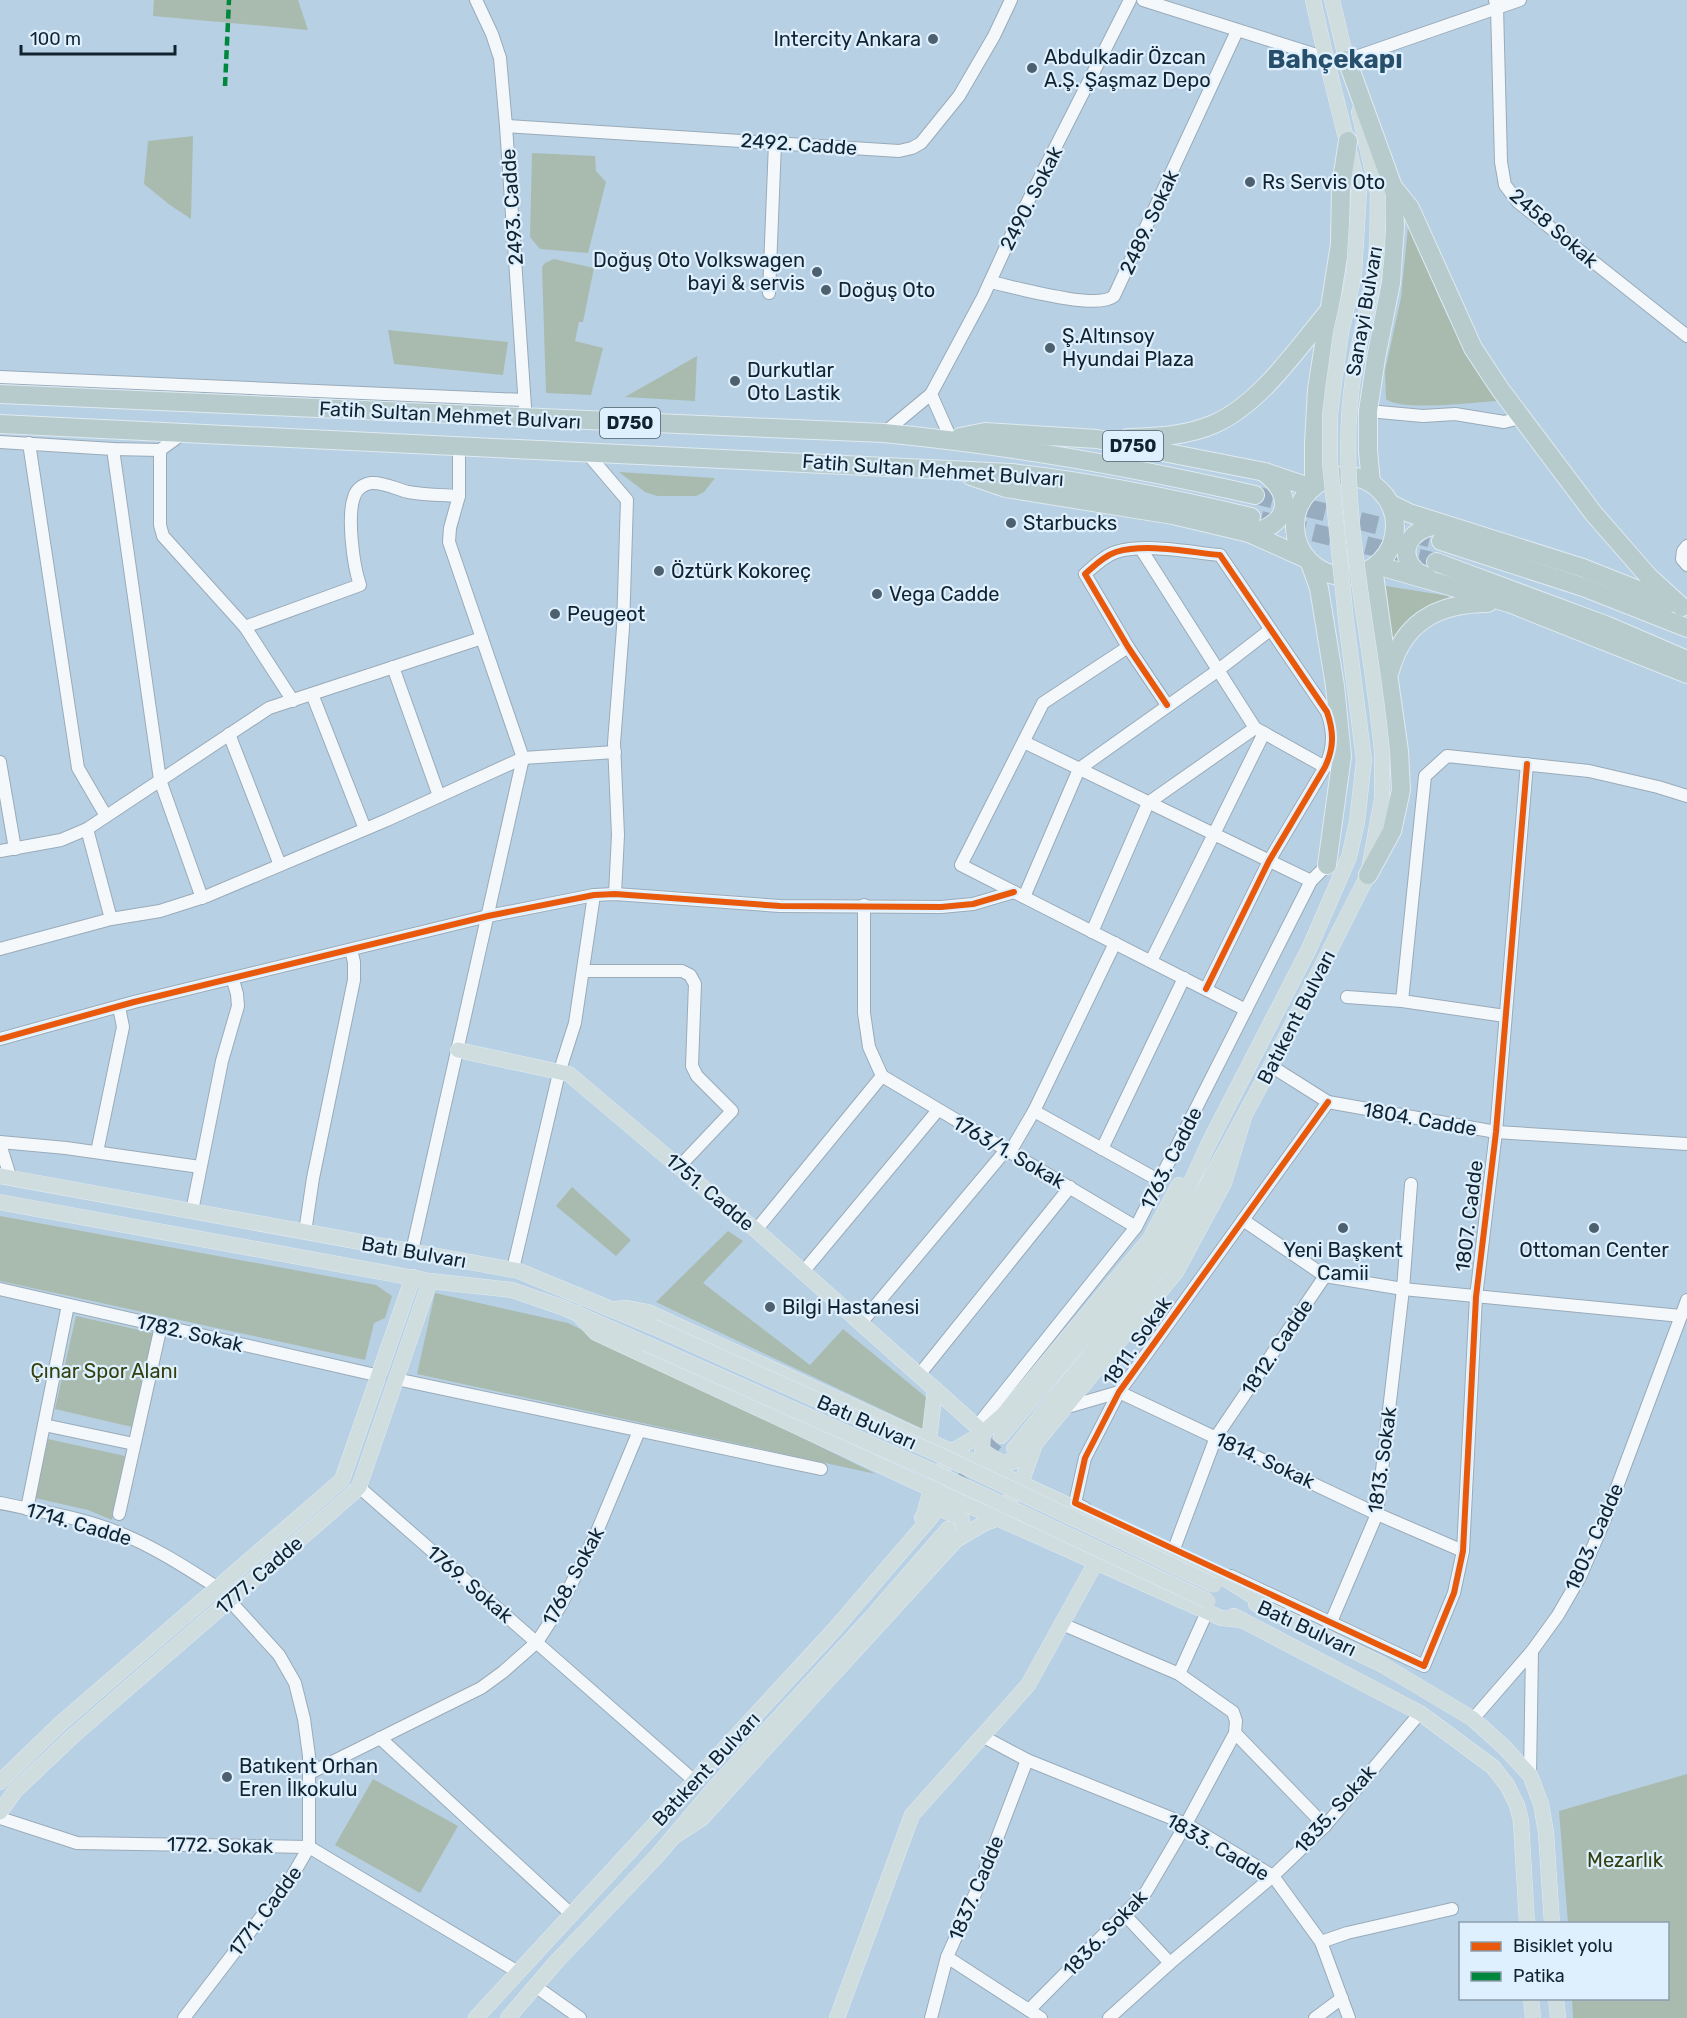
<svg xmlns="http://www.w3.org/2000/svg" width="1687" height="2018" viewBox="0 0 1687 2018" font-family="Rubik,sans-serif">
  <style>
    .green { fill: #a9bbae }
    .lines { fill: none; stroke-linecap: round; stroke-linejoin: round }
    .major-tunnel { stroke: #97adbf; stroke-width: 15; stroke-dasharray: 15 8; stroke-linecap: butt }
    .highway-tunnel { stroke: #97adbf; stroke-width: 18; stroke-dasharray: 18 9; stroke-linecap: butt }
    .minor-casing { stroke: #99abba; stroke-width: 14 }
    .major-casing { stroke: #dfeaf2; stroke-width: 16 }
    .highway-casing { stroke: #dfeaf2; stroke-width: 20 }
    .minor { stroke: #f4f8fb; stroke-width: 12 }
    .major { stroke: #d0dddf; stroke-width: 15 }
    .highway { stroke: #b7cbcc; stroke-width: 18 }
    .major-bridge-casing { stroke: #dfeaf2; stroke-width: 16; stroke-linecap: butt }
    .major-bridge { stroke: #d0dddf; stroke-width: 15 }
    .quiet { stroke: #00873e; stroke-width: 4.5; stroke-dasharray: 9 4.5; stroke-linecap: butt }
    .cycleway-casing { stroke: #deeffe; stroke-width: 10 }
    .cycleway { stroke: #e8590c; stroke-width: 6 }
    .poi-dot { fill: #4c606f; stroke: #deeffe; stroke-width: 2 }
    .labels { text-anchor: middle; stroke-width: 4.5; stroke-linejoin: round; paint-order: stroke }
    .shield { fill: #deeffe; stroke: #4f606e; stroke-width: 1.5 }
    .shield-label { font-size: 18px; font-weight: bold; fill: #122330 }
    .poi-label { font-size: 20px; fill: #122330; stroke: #deeffe; text-anchor: start }
    .street-label { font-size: 20px; fill: #122330; stroke: #deeffe }
    .park-label { font-size: 20px; fill: #33400e; stroke: #deeffe }
    .district-label { font-size: 26px; font-weight: bold; fill: #274f6c; stroke: #deeffe }
  </style>
  <rect width="100%" height="100%" fill="#b8d0e3"/>
  <g class="green">
    <polygon points="154,0 298,0 308,30 153,16"/>
    <polygon points="193,136 191,219 170,205 144,184 148,141"/>
    <polygon points="532,153 595,156 596,171 606,182 588,253 540,249 530,237"/>
    <path d="M1408 227 1446 313 1470 361 1498 401C1473 402 1403 412 1386 399L1385 371 1401 298Z"/>
    <polygon points="554,259 594,268 583,322 579,322 575,341 603,348 591,395 546,393 542,267 545,263"/>
    <polygon points="388,330 508,342 503,375 394,364"/>
    <polygon points="697,356 695,401 625,397"/>
    <polygon points="619,472 715,478 704,492 696,496 657,496 645,492"/>
    <path d="M1386 586 1449 596 1448 600C1418 609 1408 620 1392 645Z"/>
    <polygon points="572,1187 631,1240 616,1256 556,1206"/>
    <polygon points="0,1216 376,1285 392,1296 385,1318 374,1323 365,1360 0,1281"/>
    <polygon points="728,1231 743,1241 703,1283 810,1365 843,1329 927,1398 925,1430 656,1302"/>
    <polygon points="435,1293 568,1323 876,1474 417,1374"/>
    <polygon points="76,1316 153,1333 132,1427 55,1409"/>
    <polygon points="48,1439 125,1456 112,1520 88,1510 35,1498"/>
    <polygon points="1687,1774 1687,2018 1573,2018 1572,1999 1668,1998 1668,1924 1568,1923 1559,1811"/>
    <polygon points="373,1779 458,1826 420,1893 335,1845"/>
  </g>
  <g class="lines">
    <polyline class="major-tunnel" points="941,1506 1001,1436"/>
    <g class="highway-tunnel">
      <polyline points="1255,495 1441,541"/>
      <polyline points="1261,520 1436,562"/>
    </g>
    <defs>
      <g id="minor">
        <polyline points="476,0 492,34 500,58 506,126 525,407"/>
        <polyline points="1143,0 1326,58"/>
        <polyline points="1495,0 1497,7 1501,162 1505,185 1518,202 1687,336"/>
        <polyline points="1347,60 1520,0"/>
        <polyline points="506,126 899,151 912,148 921,143 959,96 994,36 1011,0"/>
        <path d="M990 282C1015 287 1097 311 1114 296L1237 31"/>
        <polyline points="769,293 775,143"/>
        <polyline points="0,377 524,400"/>
        <polyline points="931,394 951,439"/>
        <polyline points="1368,411 1423,416 1455,414 1504,422 1520,418"/>
        <polyline points="884,433 931,394 983,297 1016,225 1130,0"/>
        <polyline points="0,442 113,449 160,450 185,432"/>
        <polyline points="29,443 78,768 106,816"/>
        <polyline points="113,449 160,780 202,898"/>
        <polyline points="160,450 160,525 163,536 245,627 293,701"/>
        <polyline points="586,452 627,500 623,628 614,743 618,835 615,894"/>
        <polyline points="1687,546 1683,551 1682,559 1687,565"/>
        <polyline points="1141,549 1255,728 1325,767"/>
        <path d="M245 627 360 585C353 565 347 516 354 497 356 489 364 484 371 483 384 482 396 489 408 492 424 495 442 495 459 496"/>
        <polyline points="1128,647 1043,703 961,865 1246,1010"/>
        <polyline points="393,667 439,796"/>
        <polyline points="312,694 365,829"/>
        <path d="M1167 705 1128 647 1085 574C1094 566 1104 556 1116 552 1146 543 1188 552 1220 555L1327 712C1334 732 1334 748 1325 767L1269 861 1206 989"/>
        <polyline points="229,734 280,865"/>
        <polyline points="1024,742 1311,881"/>
        <polyline points="0,762 15,849"/>
        <polyline points="0,851 61,840 87,829 269,708 482,638"/>
        <polyline points="1024,897 1079,769 1217,671 1270,630"/>
        <polyline points="864,905 864,1013 869,1047 882,1076"/>
        <polyline points="111,919 160,911 207,896 387,820 523,758 615,752"/>
        <polyline points="1092,932 1148,803 1255,728"/>
        <polyline points="0,949 111,919 87,829"/>
        <polyline points="1151,961 1264,733"/>
        <polyline points="584,971 682,971 690,975 695,984 692,1066 697,1076 732,1111 679,1167"/>
        <polyline points="1347,997 1402,1001 1505,1016"/>
        <polyline points="1402,1001 1425,776 1447,756 1589,771 1658,787 1687,796"/>
        <polyline points="0,1039 134,1002 488,916 594,895 615,894 780,906 941,907 973,904 1014,892"/>
        <polyline points="1271,1066 1328,1102 1496,1132 1687,1144"/>
        <polyline points="882,1076 1136,1227"/>
        <polyline points="1034,1111 1160,1181"/>
        <polyline points="0,1142 66,1148 200,1167"/>
        <polyline points="0,1144 9,1173 9,1178"/>
        <polyline points="1102,1149 1184,978"/>
        <polyline points="97,1152 123,1027 119,1007"/>
        <polyline points="1010,1152 1034,1111 1115,943"/>
        <polyline points="192,1211 222,1061 238,1006 237,994 233,980"/>
        <polyline points="1243,1220 1325,1276"/>
        <polyline points="756,1230 882,1076"/>
        <polyline points="305,1232 313,1178 354,980 354,962 351,950"/>
        <polyline points="412,1251 523,758 449,542 450,528 459,496 459,447"/>
        <polyline points="513,1269 559,1073 575,1023 594,895"/>
        <polyline points="803,1272 938,1110"/>
        <polyline points="0,1289 380,1376"/>
        <polyline points="861,1323 1006,1150"/>
        <polyline points="919,1375 1070,1187"/>
        <polyline points="396,1379 821,1469"/>
        <polyline points="1064,1408 1119,1392 1377,1514 1463,1551"/>
        <polyline points="44,1425 134,1444"/>
        <polyline points="977,1426 1136,1227 1311,881 1327,865"/>
        <polyline points="359,1487 690,1777"/>
        <path d="M0 1503C39 1511 80 1517 117 1532 153 1546 185 1567 218 1588"/>
        <polyline points="1085,1508 1075,1503 1085,1458 1119,1392 1328,1102"/>
        <polyline points="27,1509 68,1305"/>
        <polyline points="119,1514 161,1326"/>
        <polyline points="1174,1549 1216,1437 1325,1276 1403,1289 1681,1316"/>
        <polyline points="1231,1576 1424,1666 1454,1593 1463,1551 1476,1297 1496,1132 1527,764"/>
        <polyline points="1331,1622 1377,1514 1403,1289 1411,1184"/>
        <polyline points="1179,1674 1207,1612"/>
        <polyline points="1473,1719 1532,1651"/>
        <polyline points="1235,1733 1325,1826"/>
        <polyline points="982,1736 1027,1760 1186,1824 1273,1876 1321,1942 1349,2018"/>
        <polyline points="380,1738 571,1914"/>
        <polyline points="310,1773 481,1688 503,1672 537,1642 561,1605 596,1534 639,1431"/>
        <polyline points="1530,1775 1532,1651 1558,1615 1580,1577 1605,1519 1687,1300"/>
        <polyline points="0,1818 77,1843 309,1847 518,1972"/>
        <polyline points="1124,1914 1170,1963"/>
        <polyline points="1321,1942 1347,1933 1452,1909"/>
        <polyline points="947,1957 1041,2018"/>
        <polyline points="535,1986 580,2018"/>
        <polyline points="1029,2010 1146,1892 1186,1824 1235,1733 1236,1721 1233,1712 1179,1674 1062,1624"/>
        <polyline points="184,2018 291,1878 309,1847 309,1756 304,1719 295,1683 279,1655 230,1601"/>
        <polyline points="931,2018 947,1957 980,1883 1027,1760"/>
        <polyline points="1109,2018 1170,1963 1273,1876 1325,1826 1420,1713"/>
        <polyline points="1315,2018 1342,1998"/>
      </g>
      <g id="major">
        <polyline points="1313,0 1326,58 1359,190"/>
        <polyline points="1332,0 1349,71"/>
        <polyline points="1359,112 1378,194"/>
        <path d="M458 1050 569 1074 718 1200 756 1230 983 1432 982 1450C1004 1467 1011 1466 1032 1451"/>
        <polyline points="0,1176 519,1271 652,1326"/>
        <polyline points="0,1202 430,1281 512,1290 564,1308 644,1343"/>
        <polyline points="614,1309 627,1308 648,1312 1218,1574 1262,1602 1265,1608"/>
        <polyline points="577,1313 596,1333 916,1482 1221,1618 1242,1620"/>
        <polyline points="1001,1436 1151,1259 1174,1219 1209,1143 1309,949 1349,857 1357,822 1364,760"/>
        <polyline points="929,1440 935,1389"/>
        <polyline points="1014,1449 1167,1259 1271,1066 1368,875 1382,799 1382,752"/>
        <polyline points="924,1515 931,1489 953,1451 980,1435 1004,1414 1150,1239 1179,1185"/>
        <polyline points="922,1518 937,1507 962,1519 964,1535"/>
        <polyline points="1256,1604 1381,1664 1473,1719 1504,1747 1530,1775 1541,1804 1546,1832 1552,1924"/>
        <polyline points="1234,1616 1420,1713 1493,1767 1507,1785 1517,1805 1521,1821 1527,1924"/>
        <polyline points="0,1782 61,1723 342,1480 413,1277"/>
        <polyline points="0,1812 15,1791 74,1735 353,1493 359,1487 430,1281"/>
        <polyline points="673,1837 701,1819 956,1540 983,1524 998,1518 1021,1483 1035,1444 1176,1272 1224,1183 1244,1117"/>
        <polyline points="1531,1998 1533,2018"/>
        <polyline points="1556,1998 1558,2018"/>
        <polyline points="476,2018 834,1630 932,1516"/>
        <polyline points="508,2018 557,1961 657,1856 716,1786 869,1620 948,1529"/>
        <polyline points="837,2018 912,1815 1028,1685 1096,1562"/>
      </g>
      <g id="highway">
        <polyline points="1347,60 1393,187 1395,226 1391,283 1376,358 1368,411 1368,451 1371,483"/>
        <polyline points="1393,187 1410,208 1473,348 1500,389 1594,514 1649,577 1682,607"/>
        <path d="M0 394 884 433C1009 445 1133 467 1255 495"/>
        <path d="M0 424 1011 473C1092 482 1171 498 1251 517"/>
        <polyline points="960,437 985,432 1097,439 1265,472 1312,488"/>
        <path d="M1128 438C1157 437 1187 436 1214 424 1260 404 1297 349 1328 312"/>
        <circle cx="1345" cy="526" r="50"/>
        <polyline points="971,476 1006,488 1173,515 1249,533 1307,559"/>
        <polyline points="1314,485 1314,443 1317,389 1340,244 1341,186 1348,141"/>
        <polyline points="1391,504 1409,513 1583,568 1671,603"/>
        <path d="M1249 533C1288 527 1296 497 1265 473"/>
        <polyline points="1441,541 1583,587 1687,628"/>
        <polyline points="1436,562 1608,626 1687,660"/>
        <polyline points="1310,563 1319,588 1335,686 1342,756 1327,865"/>
        <polyline points="1376,565 1509,603 1687,674"/>
        <path d="M1427 577C1424 575 1418 573 1415 570 1393 548 1418 522 1444 526"/>
        <path d="M1390 671C1403 622 1438 603 1488 603"/>
        <polyline points="1368,875 1392,831 1401,790 1399,751 1373,568"/>
      </g>
    </defs>
    <use href="#minor" class="minor-casing"/>
    <use href="#major" class="major-casing"/>
    <use href="#highway" class="highway-casing"/>
    <use href="#minor" class="minor"/>
    <use href="#major" class="major"/>
    <use href="#highway" class="highway"/>
    <defs>
      <g id="major-bridge">
        <polyline points="1359,190 1354,275 1341,333 1334,383 1330,415 1330,463 1346,620 1364,760"/>
        <path d="M1378 194C1377 222 1379 252 1373 280 1364 326 1351 371 1349 418 1343 531 1372 641 1382 752"/>
        <polyline points="652,1326 940,1455 1214,1585"/>
        <polyline points="644,1343 932,1471 1208,1601"/>
      </g>
    </defs>
    <use href="#major-bridge" class="major-bridge-casing"/>
    <use href="#major-bridge" class="major-bridge"/>
    <polyline class="quiet" points="225,86 229,0"/>
    <defs>
      <g id="cycleway">
        <path d="M1167 705 1128 647 1085 574C1094 566 1104 556 1116 552 1146 543 1188 552 1220 555L1327 712C1334 732 1334 748 1325 767L1269 861 1206 989"/>
        <polyline points="0,1039 134,1002 488,916 594,895 615,894 780,906 941,907 973,904 1014,892"/>
        <polyline points="1328,1102 1119,1392 1085,1458 1075,1503 1424,1666 1454,1593 1463,1551 1476,1297 1496,1132 1527,764"/>
      </g>
    </defs>
    <use href="#cycleway" class="cycleway-casing"/>
    <use href="#cycleway" class="cycleway"/>
  </g>
  <g class="poi-dot">
    <circle cx="933" cy="39" r="6"/>
    <circle cx="1032" cy="68" r="6"/>
    <circle cx="1250" cy="182" r="6"/>
    <circle cx="817" cy="272" r="6"/>
    <circle cx="826" cy="290" r="6"/>
    <circle cx="1050" cy="348" r="6"/>
    <circle cx="735" cy="381" r="6"/>
    <circle cx="1011" cy="523" r="6"/>
    <circle cx="659" cy="571" r="6"/>
    <circle cx="877" cy="594" r="6"/>
    <circle cx="555" cy="614" r="6"/>
    <circle cx="1343" cy="1228" r="6"/>
    <circle cx="1594" cy="1228" r="6"/>
    <circle cx="770" cy="1307" r="6"/>
    <circle cx="227" cy="1777" r="6"/>
  </g>
  <g class="labels">
    <g class="shield">
      <rect x="600" y="408" width="60" height="30" rx="4.5"/>
      <rect x="1103" y="431" width="60" height="30" rx="4.5"/>
    </g>
    <g class="shield-label">
      <text x="630" y="429">D750</text>
      <text x="1133" y="452">D750</text>
    </g>
    <g class="poi-label">
      <text x="921" y="46" text-anchor="end">Intercity Ankara</text>
      <text x="1044" y="64">Abdulkadir Özcan<tspan x="1044" dy="23">A.Ş. Şaşmaz Depo</tspan></text>
      <text x="1262" y="189">Rs Servis Oto</text>
      <text x="805" y="267" text-anchor="end">Doğuş Oto Volkswagen<tspan x="805" dy="23">bayi &amp; servis</tspan></text>
      <text x="838" y="297">Doğuş Oto</text>
      <text x="1062" y="343">Ş.Altınsoy<tspan x="1062" dy="23">Hyundai Plaza</tspan></text>
      <text x="747" y="377">Durkutlar<tspan x="747" dy="23">Oto Lastik</tspan></text>
      <text x="1023" y="530">Starbucks</text>
      <text x="671" y="578">Öztürk Kokoreç</text>
      <text x="889" y="601">Vega Cadde</text>
      <text x="567" y="621">Peugeot</text>
      <text x="1343" y="1257" text-anchor="middle">Yeni Başkent<tspan x="1343" dy="23">Camii</tspan></text>
      <text x="1594" y="1257" text-anchor="middle">Ottoman Center</text>
      <text x="782" y="1314">Bilgi Hastanesi</text>
      <text x="239" y="1773">Batıkent Orhan<tspan x="239" dy="23">Eren İlkokulu</tspan></text>
    </g>
    <g class="street-label">
      <text transform="translate(799 144) rotate(4)" y="7">2492. Cadde</text>
      <text transform="translate(1031 198) rotate(-63)" y="7">2490. Sokak</text>
      <text transform="translate(512 207) rotate(-94)" y="7">2493. Cadde</text>
      <text transform="translate(1149 222) rotate(-65)" y="7">2489. Sokak</text>
      <text transform="translate(1554 228) rotate(41)" y="7">2458 Sokak</text>
      <text transform="translate(1364 311) rotate(-80)" y="7">Sanayi Bulvarı</text>
      <text transform="translate(450 415) rotate(3)" y="7">Fatih Sultan Mehmet Bulvarı</text>
      <text transform="translate(933 470) rotate(4)" y="7">Fatih Sultan Mehmet Bulvarı</text>
      <text transform="translate(1296 1017) rotate(-63)" y="7">Batıkent Bulvarı</text>
      <text transform="translate(1420 1119) rotate(10)" y="7">1804. Cadde</text>
      <text transform="translate(1009 1152) rotate(30)" y="7">1763/1. Sokak</text>
      <text transform="translate(1171 1158) rotate(-63)" y="7">1763. Cadde</text>
      <text transform="translate(710 1192) rotate(40)" y="7">1751. Cadde</text>
      <text transform="translate(1469 1216) rotate(-83)" y="7">1807. Cadde</text>
      <text transform="translate(414 1252) rotate(10)" y="7">Batı Bulvarı</text>
      <text transform="translate(190 1333) rotate(13)" y="7">1782. Sokak</text>
      <text transform="translate(1137 1341) rotate(-55)" y="7">1811. Sokak</text>
      <text transform="translate(1277 1347) rotate(-56)" y="7">1812. Cadde</text>
      <text transform="translate(867 1422) rotate(24)" y="7">Batı Bulvarı</text>
      <text transform="translate(1265 1460) rotate(25)" y="7">1814. Sokak</text>
      <text transform="translate(1382 1460) rotate(-82)" y="7">1813. Sokak</text>
      <text transform="translate(79 1524) rotate(16)" y="7">1714. Cadde</text>
      <text transform="translate(1594 1537) rotate(-66)" y="7">1803. Cadde</text>
      <text transform="translate(259 1575) rotate(-41)" y="7">1777. Cadde</text>
      <text transform="translate(573 1576) rotate(-62)" y="7">1768. Sokak</text>
      <text transform="translate(470 1584) rotate(41)" y="7">1769. Sokak</text>
      <text transform="translate(1307 1628) rotate(25)" y="7">Batı Bulvarı</text>
      <text transform="translate(706 1769) rotate(-47)" y="7">Batıkent Bulvarı</text>
      <text transform="translate(1335 1809) rotate(-48)" y="7">1835. Sokak</text>
      <text transform="translate(220 1845) rotate(1)" y="7">1772. Sokak</text>
      <text transform="translate(1218 1847) rotate(30)" y="7">1833. Cadde</text>
      <text transform="translate(976 1888) rotate(-67)" y="7">1837. Cadde</text>
      <text transform="translate(265 1911) rotate(-53)" y="7">1771. Cadde</text>
      <text transform="translate(1105 1933) rotate(-46)" y="7">1836. Sokak</text>
    </g>
    <g class="park-label">
      <text x="104" y="1378">Çınar Spor Alanı</text>
      <text x="1625" y="1867">Mezarlık</text>
    </g>
    <g class="district-label">
      <text x="1335" y="68">Bahçekapı</text>
    </g>
  </g>
  <rect x="1459" y="1922" width="210" height="78" fill="#deeffe" stroke="#8c9dac" stroke-width="1.5"/>
  <rect x="1471" y="1942" width="30" height="9" fill="#e8590c" stroke="#8c9dac" stroke-width="1.5"/>
  <text x="1513" y="1952" font-size="18" fill="#122330">Bisiklet yolu</text>
  <rect x="1471" y="1972" width="30" height="9" fill="#00873e" stroke="#8c9dac" stroke-width="1.5"/>
  <text x="1513" y="1982" font-size="18" fill="#122330">Patika</text>
  <path d="M21 45v9h154v-9" fill="none" stroke="#122330" stroke-width="3"/>
  <text x="30" y="45" font-size="18" fill="#122330" stroke="#deeffe" stroke-width="4.5" paint-order="stroke">100 m</text>
</svg>
